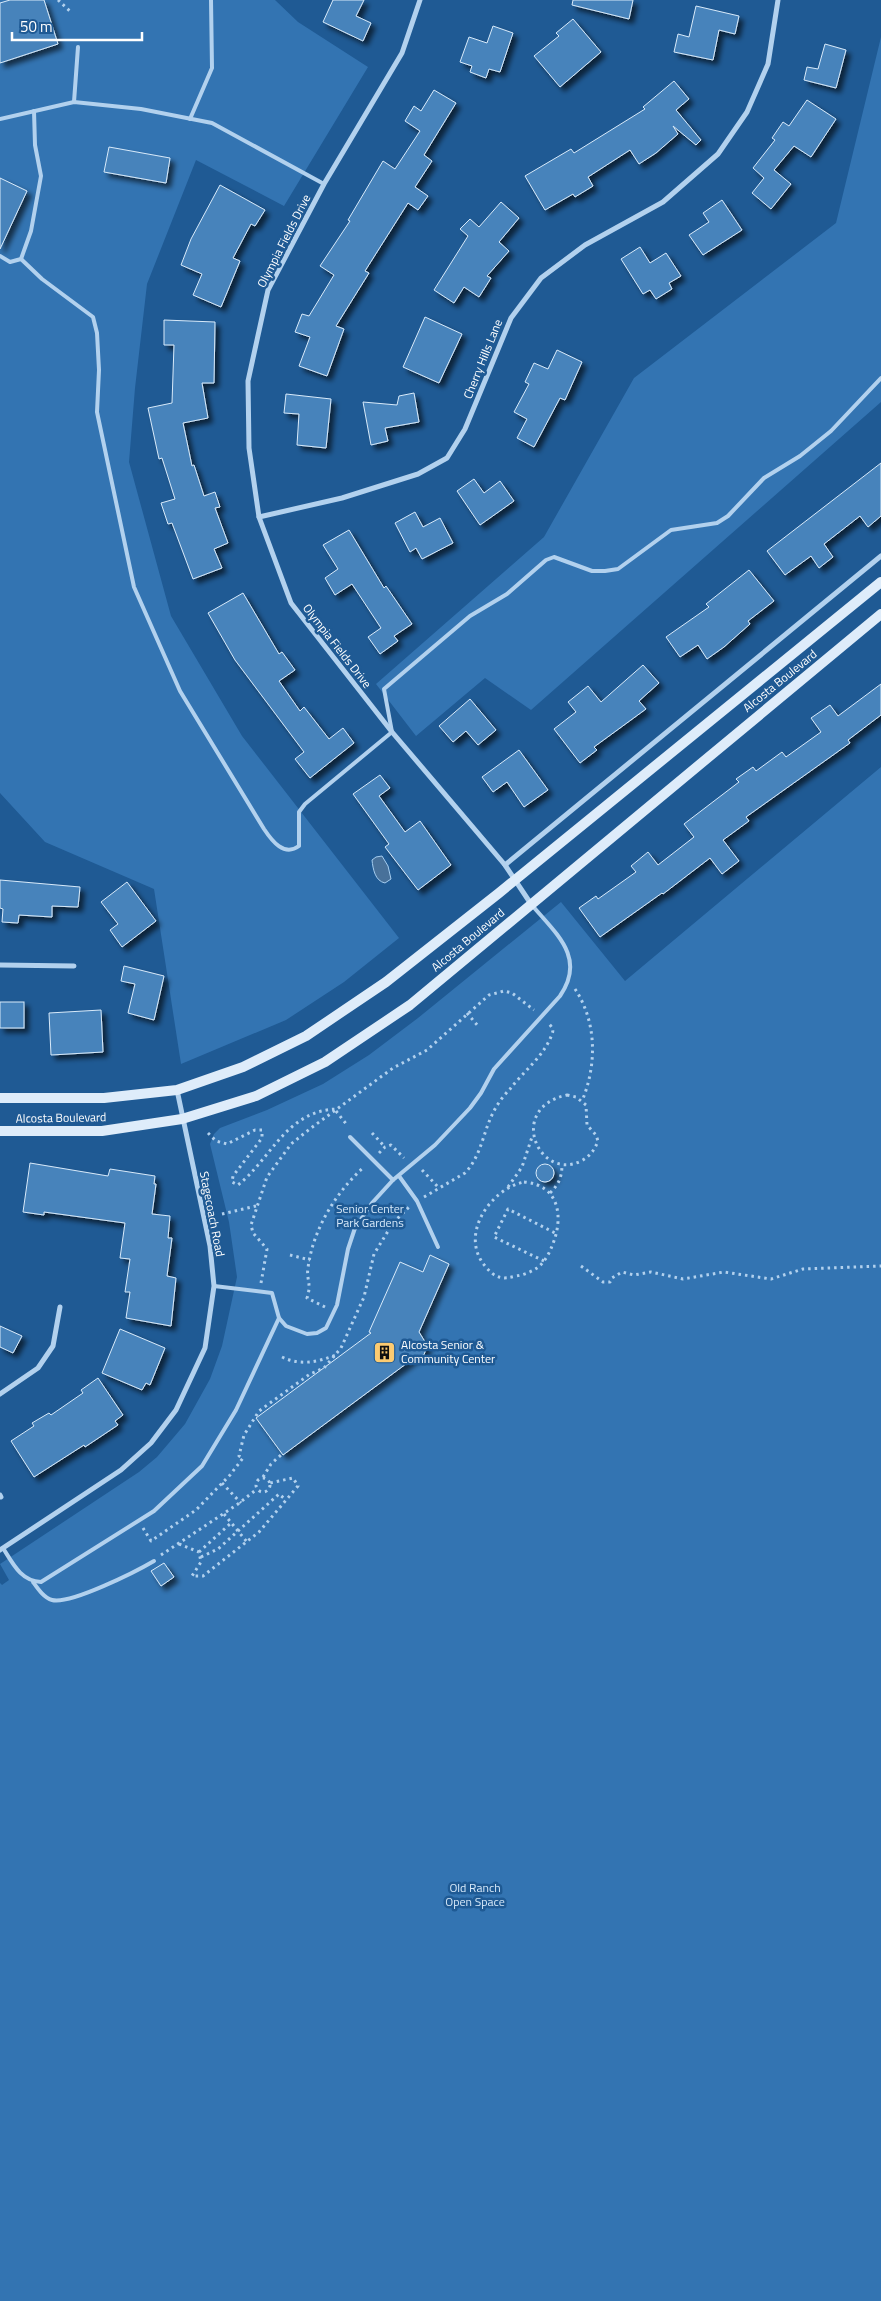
<svg xmlns="http://www.w3.org/2000/svg" width="881" height="2301" viewBox="0 0 881 2301" font-family="'Titillium Web',sans-serif">
  <style>
    .green { fill: #3374b2 }
    .water { fill: #48719a; stroke: #a5cdf0 }
    .building { fill: #4783bb; stroke: #d8eafa; filter: url(#shadow) }
    .lines { fill: none; stroke-linecap: round; stroke-linejoin: round }
    .path { stroke: #b2d1ee; stroke-width: 3; stroke-dasharray: 2.5 4; stroke-linecap: butt }
    .service { stroke: #b2d1ee; stroke-width: 4 }
    .minor { stroke: #b2d1ee; stroke-width: 5 }
    .secondary { stroke: #deecfa; stroke-width: 10 }
    .labels { text-anchor: middle; stroke-width: 5; stroke-linejoin: round; paint-order: stroke }
    .street-label { font-size: 12px; fill: #fff; stroke: #1f5a94 }
    .park-label { font-size: 12px; fill: #d8eafa; stroke: #1f5a94 }
    .poi-label { font-size: 12px; fill: #fff; stroke: #1f5a94; text-anchor: start }
  </style>
  <defs>
    <filter id="shadow"><feDropShadow dx="4.5" dy="4.5" stdDeviation="2.5" flood-color="#0009"/></filter>
  </defs>
  <rect width="100%" height="100%" fill="#1f5a94"/>
  <g class="green">
    <polygon points="0,0 275,0 298,22 368,67 284,206 196,160 147,284 135,388 129,462 171,616 242,736 399,938 344,982 286,1020 181,1064 154,889 45,842 0,793"/>
    <polygon points="881,37 881,402 531,710 485,678 416,736 376,684 544,537 634,378 836,223"/>
    <polygon points="881,767 881,2301 0,2301 0,1583 2,1585 9,1580 0,1564 139,1472 157,1457 185,1424 210,1379 222,1346 237,1277 229,1222 210,1144 214,1134 220,1128 267,1110 323,1084 369,1055 418,1018 561,902 625,981"/>
  </g>
  <path class="water" d="M382 856 388 866 391 879 385 883C375 881 373 869 372 860L376 857Z"/>
  <g class="building">
    <polygon points="10,0 44,0 58,44 0,63 0,3"/>
    <polygon points="333,0 364,0 356,16 371,23 363,41 323,22"/>
    <polygon points="573,0 633,0 629,19 572,5"/>
    <polygon points="696,6 739,16 735,34 719,30 713,60 674,52 678,34 689,37"/>
    <polygon points="573,19 601,52 560,87 534,56 559,36 556,33"/>
    <polygon points="493,26 513,33 500,72 489,69 486,78 470,72 472,66 460,62 469,37 487,43"/>
    <polygon points="825,44 846,50 836,88 804,80 807,67 818,69"/>
    <polygon points="674,81 689,99 676,110 701,140 696,145 673,126 678,134 656,153 639,164 630,150 588,177 593,186 575,197 573,194 545,210 525,176 571,149 574,153 645,109 643,107"/>
    <polygon points="434,90 456,103 424,155 432,161 415,187 428,196 418,210 408,203 365,271 369,273 336,326 344,329 327,376 299,366 310,337 295,332 302,314 309,316 334,275 320,266 350,221 348,220 383,161 395,169 420,131 405,121 414,106 421,111"/>
    <polygon points="807,100 836,119 811,157 794,146 774,170 791,184 771,209 752,193 764,178 753,168 775,140 772,138 783,122 789,126"/>
    <polygon points="109,147 170,158 166,183 104,172"/>
    <polygon points="0,178 27,191 0,249"/>
    <polygon points="220,185 265,210 255,226 251,224 233,258 240,261 221,307 193,295 202,274 181,265 191,239"/>
    <polygon points="722,200 742,230 703,255 689,235 709,222 703,213"/>
    <polygon points="501,202 519,218 499,242 509,251 487,276 491,278 479,297 464,287 454,303 434,290 468,236 460,229 470,219 479,227"/>
    <polygon points="640,247 650,263 666,253 681,276 669,283 672,289 656,299 650,290 643,294 621,259"/>
    <polygon points="425,317 462,334 439,383 403,367"/>
    <polygon points="164,320 215,322 214,383 202,383 208,418 183,423 192,466 194,465 204,496 215,492 220,507 215,508 228,543 214,549 222,568 193,579 172,523 168,524 161,503 175,499 162,458 159,459 148,408 172,403 174,345 164,345"/>
    <polygon points="557,350 582,362 565,400 560,398 534,447 517,438 527,419 514,412 529,384 525,382 534,363 548,369"/>
    <polygon points="414,393 419,422 385,428 388,441 371,445 363,402 397,405 399,396"/>
    <polygon points="286,394 331,399 326,448 297,445 299,414 284,413"/>
    <polygon points="881,463 881,516 868,527 860,516 824,544 833,557 819,568 811,556 785,575 767,551"/>
    <polygon points="474,479 484,493 500,481 514,501 480,525 457,491"/>
    <polygon points="415,512 423,527 440,518 453,543 422,559 416,548 410,552 395,523"/>
    <polygon points="349,530 384,588 386,586 412,624 394,636 398,641 380,654 368,637 381,628 352,584 335,595 325,578 338,569 323,545"/>
    <polygon points="749,570 774,601 748,621 750,624 724,647 707,659 698,645 680,657 666,637 709,607 706,604"/>
    <polygon points="243,593 279,654 282,652 295,670 279,681 300,711 304,707 329,739 343,728 354,743 310,778 295,759 304,752 235,660 208,613"/>
    <polygon points="643,665 659,683 639,701 646,709 594,747 597,750 580,763 554,729 576,712 568,702 588,686 601,702"/>
    <polygon points="881,684 881,715 848,740 850,743 746,817 749,821 723,840 739,861 722,874 710,858 663,894 662,893 600,937 579,908 596,896 598,899 636,872 631,866 648,852 658,865 694,837 684,824 739,782 736,779 753,767 756,771 782,752 786,757 821,732 811,718 830,705 838,716"/>
    <polygon points="470,699 496,730 478,745 466,731 453,742 439,726"/>
    <polygon points="519,750 548,790 524,807 507,782 493,792 482,777"/>
    <polygon points="380,775 390,788 379,796 405,832 420,821 451,865 418,890 385,847 389,844 353,794"/>
    <polygon points="0,880 80,887 78,907 52,906 52,917 19,915 18,923 2,922 3,909 0,908"/>
    <polygon points="127,882 156,921 122,947 110,930 118,924 101,902"/>
    <polygon points="124,966 164,976 154,1020 128,1013 135,984 121,981"/>
    <rect x="0" y="1002" width="24" height="26"/>
    <polygon points="101,1010 103,1052 51,1055 49,1013"/>
    <polygon points="30,1163 108,1176 110,1169 155,1176 154,1184 156,1184 152,1214 170,1216 168,1238 172,1238 167,1276 176,1278 171,1326 126,1318 130,1292 125,1292 130,1259 120,1258 125,1223 44,1212 44,1215 23,1212"/>
    <circle cx="545" cy="1173" r="9"/>
    <polygon points="430,1255 449,1264 419,1332 427,1345 424,1355 414,1358 283,1455 256,1418 371,1333 369,1332 400,1262 423,1272"/>
    <polygon points="0,1326 22,1336 13,1353 0,1347"/>
    <polygon points="120,1329 165,1348 150,1385 146,1383 142,1390 102,1373"/>
    <polygon points="98,1378 123,1415 115,1421 118,1425 85,1447 84,1445 34,1477 11,1441 34,1426 32,1423 49,1413 51,1415 83,1393 81,1390"/>
    <polygon points="164,1563 174,1577 161,1586 151,1571"/>
  </g>
  <g class="lines">
    <g class="path">
      <polyline points="58,0 72,13"/>
      <path d="M575 989C597 1022 597 1065 582 1101"/>
      <polyline points="467,1013 478,1026"/>
      <path d="M567 1095 576 1097 586 1105 587 1125 596 1135 598 1141C594 1151 590 1156 581 1161 539 1182 506 1108 567 1095Z"/>
      <polyline points="336,1111 347,1125"/>
      <path d="M208 1133 216 1141 227 1144 255 1130H262V1138L233 1176 232 1182 238 1185C272 1158 286 1110 338 1109"/>
      <polyline points="372,1133 385,1147"/>
      <polyline points="379,1153 385,1147 391,1145 404,1158"/>
      <polyline points="422,1170 439,1188"/>
      <path d="M524 1182C560 1185 564 1218 552 1246 549 1254 544 1263 537 1268 531 1272 523 1275 516 1276 502 1280 495 1278 486 1267 458 1236 490 1189 524 1182Z"/>
      <polyline points="508,1187 522,1167 532,1137"/>
      <path d="M550 1193C559 1184 562 1177 562 1164"/>
      <path d="M424 1197 465 1173C482 1155 483 1131 494 1111 498 1103 504 1095 510 1089 523 1072 545 1055 552 1034 554 1030 552 1027 549 1024"/>
      <polyline points="222,1214 256,1206"/>
      <polyline points="290,1255 310,1260"/>
      <polyline points="544,1261 494,1237 508,1209 557,1234"/>
      <polyline points="581,1266 603,1282 610,1282 612,1278 622,1272 634,1275 651,1272 683,1279 724,1272 771,1279 803,1269 881,1266"/>
      <polyline points="261,1283 267,1249 253,1233 251,1225 267,1177 291,1144 311,1128 393,1068 427,1050 489,995 504,991 512,993 534,1010"/>
      <path d="M325 1307 307 1298C312 1283 306 1279 308 1268 313 1229 336 1192 364 1167"/>
      <path d="M282 1357C301 1366 317 1362 336 1355"/>
      <polyline points="263,1477 271,1464 282,1454"/>
      <circle cx="263" cy="1485" r="7"/>
      <polyline points="222,1483 241,1503"/>
      <polyline points="224,1514 247,1542"/>
      <polyline points="143,1528 151,1541 196,1510 230,1475 243,1458 239,1456 244,1435 259,1411 310,1374 324,1368 341,1348 364,1297 374,1254 393,1223 409,1207"/>
      <polyline points="179,1544 199,1552 201,1562 192,1576 203,1576 259,1532 298,1486 293,1478 270,1483"/>
      <polyline points="199,1552 231,1523"/>
      <polyline points="161,1555 238,1504 257,1489"/>
      <polyline points="201,1557 218,1549 279,1494 286,1500"/>
    </g>
    <g class="service">
      <polyline points="74,102 78,47"/>
      <polyline points="0,119 74,102 141,109 212,123 324,184"/>
      <polyline points="190,119 212,68 211,0"/>
      <polyline points="0,256 10,262 21,259 31,231 41,176 35,145 34,111"/>
      <path d="M21 259 42 279 93 317 97 333 99 370 97 412 134 587 180 691 264 829C272 841 284 857 299 846V812L305 804 392 732 384 689 470 616 507 594 546 560 554 557 592 571H605L618 569 671 530 717 523 728 516 764 478 800 456 831 431 881 378"/>
      <polyline points="350,1137 393,1180"/>
      <polyline points="399,1176 417,1201 438,1247"/>
      <path d="M214 1286 272 1293 279 1318 286 1326 307 1334 317 1333 326 1328 337 1305 348 1249 355 1228 372 1203 393 1180 435 1145 470 1108 481 1093 494 1069 560 996C587 957 555 933 531 904"/>
      <path d="M3 1548C13 1564 21 1581 41 1582L154 1511 202 1466 236 1410 279 1318"/>
      <path d="M33 1582C38 1589 44 1598 52 1600 70 1605 137 1571 154 1561"/>
    </g>
    <g class="minor">
      <polyline points="420,0 402,53 324,184 268,290 248,381 249,448 259,517 291,603 392,732 505,865 531,904"/>
      <polyline points="259,517 342,498 418,474 447,458 465,429 511,318 541,278 585,245 663,202 718,154 747,112 768,64 778,0"/>
      <polyline points="505,865 881,556"/>
      <polyline points="0,965 74,966"/>
      <polyline points="0,1394 38,1368 53,1346 60,1307"/>
      <polyline points="0,1495 1,1497"/>
      <polyline points="0,1550 121,1470 151,1443 176,1410 205,1348 214,1286 210,1246 177,1090"/>
    </g>
    <g class="secondary">
      <polyline points="0,1098 104,1098 177,1090 243,1067 306,1036 386,982 499,893 881,582"/>
      <polyline points="0,1131 102,1131 182,1119 256,1096 325,1062 410,1005 881,614"/>
    </g>
  </g>
  <defs>
    <symbol id="building-square" viewBox="-11 -11 22 22"><rect x="-9" y="-9" width="18" height="18" rx="4" fill="#fccb71" stroke="#1f5a94"/><path d="M-4-6H4V6H1V3H-1V6H-4ZM-2.5-4.3h1.7v1.8h-1.7ZM.8-4.3h1.7v1.8H.8ZM-2.5-1h1.7V.8h-1.7ZM.8-1h1.7V.8H.8Z" fill="#111"/></symbol>
  </defs>
  <g fill-rule="evenodd">
    <use href="#building-square" x="372" y="1340" width="25" height="25"/>
  </g>
  <g class="labels">
    <g class="street-label">
      <text transform="translate(284 241) rotate(-63)" y="4">Olympia Fields Drive</text>
      <text transform="translate(483 359) rotate(-68)" y="4">Cherry Hills Lane</text>
      <text transform="translate(337 646) rotate(52)" y="4">Olympia Fields Drive</text>
      <text transform="translate(780 681) rotate(-39)" y="4">Alcosta Boulevard</text>
      <text transform="translate(468 940) rotate(-40)" y="4">Alcosta Boulevard</text>
      <text transform="translate(61 1118) rotate(-1)" y="4">Alcosta Boulevard</text>
      <text transform="translate(212 1214) rotate(79)" y="4">Stagecoach Road</text>
    </g>
    <g class="park-label">
      <text x="370" y="1213">Senior Center<tspan x="370" dy="14">Park Gardens</tspan></text>
      <text x="475" y="1892">Old Ranch<tspan x="475" dy="14">Open Space</tspan></text>
    </g>
    <g class="poi-label">
      <text x="401" y="1349">Alcosta Senior &amp;<tspan x="401" dy="14">Community Center</tspan></text>
    </g>
  </g>
  <path d="M12 32v8h130v-8" fill="none" stroke="#ffffff" stroke-width="2.5"/>
  <text x="20" y="32" font-size="15" fill="#ffffff" stroke="#1f5a94" stroke-width="4" paint-order="stroke">50 m</text>
</svg>
